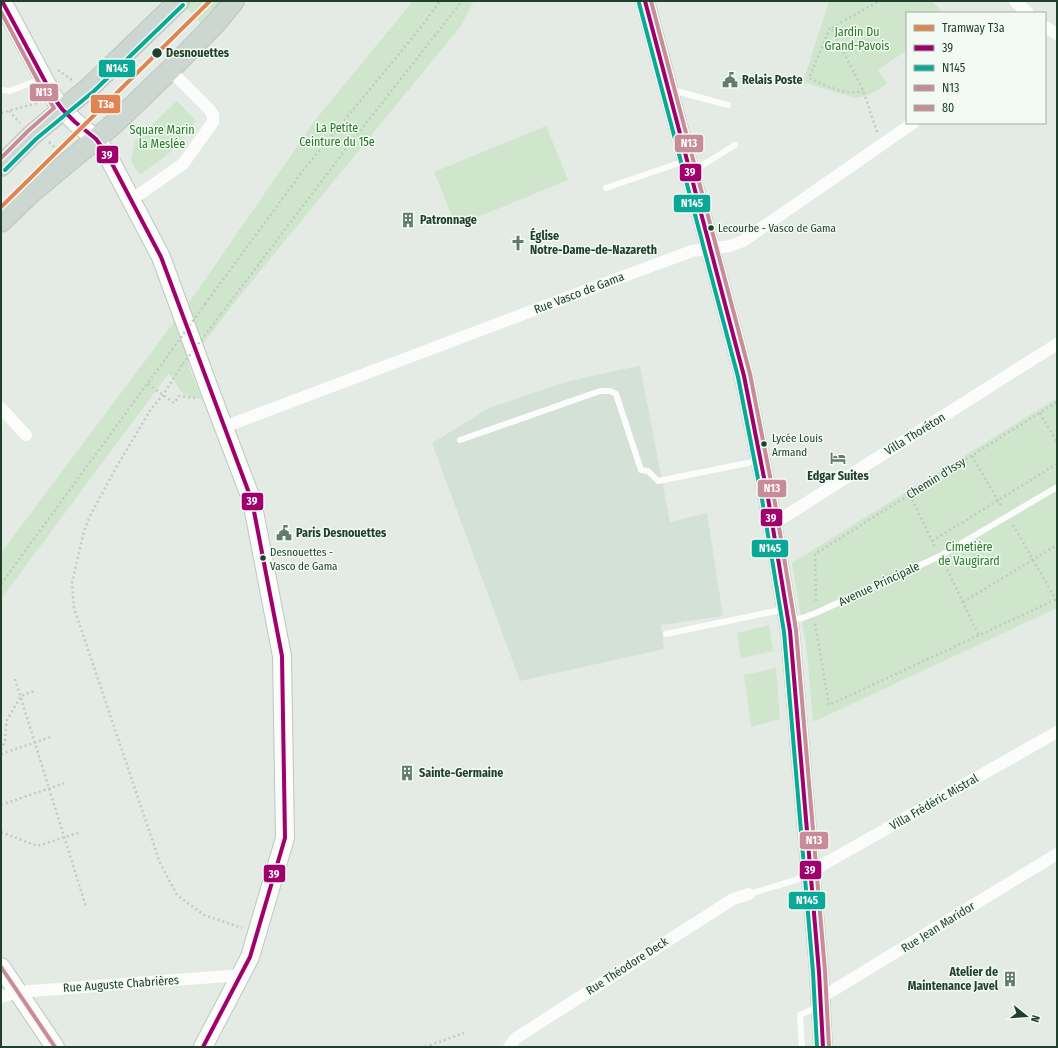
<svg xmlns="http://www.w3.org/2000/svg" width="1058" height="1048" viewBox="0 0 1058 1048" font-family="'Fira Sans Condensed',sans-serif">
  <style>
    .built { fill: #d4e1d7 }
    .green { fill: #cfe6cc }
    .lines { fill: none; stroke-linecap: round; stroke-linejoin: round }
    .secondary-casing { stroke: #bcc8c0; stroke-width: 20 }
    .primary-casing { stroke: #bcc7bf; stroke-width: 22 }
    .path { stroke: #c0cbc3; stroke-width: 2.5; stroke-dasharray: 2 3; stroke-linecap: butt }
    .lane { stroke: #fbfcfb; stroke-width: 6 }
    .street { stroke: #fbfcfb; stroke-width: 12 }
    .secondary { stroke: #fbfcfb; stroke-width: 18 }
    .primary { stroke: #cdd7d1; stroke-width: 20 }
    .path-bridge { stroke: #c0cbc3; stroke-width: 2.5; stroke-dasharray: 2 3; stroke-linecap: butt }
    .bus-1-casing { stroke: #f2faf3; stroke-width: 7 }
    .bus-2-casing { stroke: #f2faf3; stroke-width: 7 }
    .bus-3-casing { stroke: #f2faf3; stroke-width: 7 }
    .bus-4-casing { stroke: #f2faf3; stroke-width: 7 }
    .bus-1 { stroke: #a0006e; stroke-width: 4 }
    .bus-2 { stroke: #0aa896; stroke-width: 4 }
    .bus-3 { stroke: #ca8b98; stroke-width: 4 }
    .bus-4 { stroke: #ca8b97; stroke-width: 4 }
    .tram-1-casing { stroke: #f2faf3; stroke-width: 7 }
    .tram-1 { stroke: #e08454; stroke-width: 4 }
    .stop-dot { fill: #1f412b; stroke: #f2faf3; stroke-width: 1.5 }
    .labels { text-anchor: middle; stroke-width: 3; stroke-linejoin: round; paint-order: stroke }
    .bus-label { font-size: 11px; fill: #1f412b; stroke: #f2faf3; text-anchor: start }
    .park-label { font-size: 12px; fill: #257c25; stroke: #f2faf3 }
    .stop-label { font-size: 12px; font-weight: bold; fill: #1f412b; stroke: #f2faf3; text-anchor: start }
    .poi-label { font-size: 12px; font-weight: bold; fill: #1f412b; stroke: #f2faf3; text-anchor: start }
    .street-label { font-size: 12px; fill: #1f412b; stroke: #f2faf3 }
    .line-badge { stroke: #f2faf3; stroke-width: 1.5 }
    .badge-label { font-size: 11px; text-anchor: middle; font-weight: bold; fill: #fff }
  </style>
  <rect width="100%" height="100%" fill="#e4ebe5"/>
  <polygon class="built" points="640,366 670,522 707,513 723,616 661,625 664,649 520,681 432,443 489,408 566,382 614,371"/>
  <g class="green">
    <polygon points="188,1 224,1 204,26 183,5"/>
    <polygon points="413,1 474,1 460,27 234,303 188,364 202,400 183,394 169,373 1,599 1,553 198,290 316,119"/>
    <path d="M829 1H932L943 13H907V50L878 70 887 83C876 92 868 97 854 98L803 82Z"/>
    <polygon points="177,101 194,119 195,122 175,147 166,156 141,174 138,173 131,161 135,141"/>
    <polygon points="546,126 568,180 456,226 434,172"/>
    <polygon points="1057,398 1057,608 813,722 807,652 792,563"/>
    <polygon points="769,625 773,651 741,658 737,633"/>
    <polygon points="776,668 780,719 751,727 744,675"/>
  </g>
  <g class="lines">
    <defs>
      <g id="secondary">
        <polyline points="2,1 54,98 62,109 75,122 96,139 108,156 161,257 210,391 252,501 282,656 285,838 250,957 203,1047"/>
        <polyline points="645,1 744,376 768,498 790,631 819,972 823,1047"/>
        <polyline points="1,967 55,1047"/>
      </g>
      <g id="primary">
        <polyline points="1,166 32,135 90,87 179,1"/>
        <polyline points="1,222 31,193 115,123 170,70 216,23 234,1"/>
      </g>
    </defs>
    <use href="#secondary" class="secondary-casing"/>
    <use href="#primary" class="primary-casing"/>
    <g class="path">
      <path d="M830 28 809 78C823 84 849 98 863 90"/>
      <polyline points="58,70 72,80"/>
      <polyline points="96,103 104,110"/>
      <polyline points="9,111 20,123"/>
      <polyline points="1,113 37,103"/>
      <polyline points="877,132 863,90 831,28 879,1"/>
      <polyline points="49,142 57,150"/>
      <polyline points="205,304 305,168 422,26 440,1"/>
      <polyline points="221,314 349,145 462,1"/>
      <polyline points="182,365 163,395 151,409 117,466 91,514 84,531 72,583 74,608 160,863 177,895 204,915 242,928"/>
      <polyline points="148,384 174,403 179,396 195,398"/>
      <polyline points="1040,413 1057,442"/>
      <polyline points="972,456 1002,507"/>
      <polyline points="910,495 935,547"/>
      <polyline points="1013,525 1056,600"/>
      <polyline points="932,541 1057,464"/>
      <polyline points="945,565 979,636"/>
      <polyline points="1,584 169,354"/>
      <polyline points="816,601 815,554 1057,402"/>
      <polyline points="963,602 1057,545"/>
      <polyline points="815,624 829,705 1057,599"/>
      <polyline points="15,679 86,907"/>
      <polyline points="1,750 5,741 6,726 7,720 21,696 34,691"/>
      <polyline points="1,754 51,737"/>
      <polyline points="1,805 65,783"/>
      <polyline points="1,832 37,846 81,832"/>
      <polyline points="425,1047 464,1033"/>
    </g>
    <g class="lane">
      <polyline points="1,90 10,91 41,79"/>
      <polyline points="672,90 728,105"/>
      <polyline points="693,171 735,145"/>
      <polyline points="606,188 685,161"/>
      <polyline points="460,440 600,391 610,391 616,394 641,470 648,471 658,481 758,461"/>
      <polyline points="789,620 802,618 816,613 940,556 1057,487"/>
      <polyline points="666,634 785,609"/>
      <polyline points="749,894 796,880 809,873"/>
      <polyline points="802,1047 800,1015 818,1007"/>
    </g>
    <g class="street">
      <polyline points="1015,1 1028,13"/>
      <polyline points="1045,27 1057,34"/>
      <polyline points="131,200 183,164 213,122 213,115 209,109 170,70"/>
      <polyline points="1,408 26,435"/>
      <polyline points="224,427 603,284 692,251 730,246 743,241 913,123"/>
      <polyline points="773,524 1057,344"/>
      <polyline points="810,872 1057,732"/>
      <polyline points="1,997 18,992 241,975"/>
      <polyline points="819,999 1057,854"/>
      <polyline points="509,1047 516,1038 733,899 749,894"/>
    </g>
    <use href="#secondary" class="secondary"/>
    <use href="#primary" class="primary"/>
    <g class="path-bridge">
      <polyline points="169,354 205,304"/>
      <polyline points="183,364 221,314"/>
    </g>
    <defs>
      <g id="bus-1">
        <polyline points="2,1 54,98 62,109 75,122 96,139 108,156 161,257 252,501 282,656 285,838 250,957 203,1047"/>
        <polyline points="645,1 744,376 768,498 790,631 819,972 823,1047"/>
      </g>
      <g id="bus-2">
        <polyline points="639,3 738,377 762,499 784,632 813,972 817,1047"/>
        <polyline points="5,170 36,139 94,91 183,5"/>
      </g>
      <g id="bus-3">
        <polyline points="651,1 750,374 774,497 796,630 825,971 829,1047"/>
        <polyline points="1,12 45,94 54,108 28,131 1,158"/>
      </g>
      <polyline id="bus-4" points="1,967 55,1047"/>
    </defs>
    <use href="#bus-1" class="bus-1-casing"/>
    <use href="#bus-2" class="bus-2-casing"/>
    <use href="#bus-3" class="bus-3-casing"/>
    <use href="#bus-4" class="bus-4-casing"/>
    <use href="#bus-1" class="bus-1"/>
    <use href="#bus-2" class="bus-2"/>
    <use href="#bus-3" class="bus-3"/>
    <use href="#bus-4" class="bus-4"/>
    <defs>
      <polyline id="tram-1" points="1,207 210,1"/>
    </defs>
    <use href="#tram-1" class="tram-1-casing"/>
    <use href="#tram-1" class="tram-1"/>
  </g>
  <defs>
    <symbol id="civic-bare" viewBox="-9 -9 18 18"><path d="M-.6-6.5H3V-4.5H.6V-3L4-1V1h2V6H-6V1h2V-1L-.6-3ZM-1.2 2.5V6h2.4V2.5Z" fill="#647c6c" stroke="#f2faf3" stroke-width="2.5" paint-order="stroke"/></symbol>
    <symbol id="building-bare" viewBox="-9 -9 18 18"><path d="M-4-6H4V6H1V3H-1V6H-4ZM-2.5-4.3h1.7v1.8h-1.7ZM.8-4.3h1.7v1.8H.8ZM-2.5-1h1.7V.8h-1.7ZM.8-1h1.7V.8H.8Z" fill="#647c6c" stroke="#f2faf3" stroke-width="2.5" paint-order="stroke"/></symbol>
    <symbol id="church-bare" viewBox="-9 -9 18 18"><path d="M-1.2-6h2.4v3.5h3.3v2.4h-3.3V6h-2.4V-.1h-3.3v-2.4h3.3Z" fill="#647c6c" stroke="#f2faf3" stroke-width="2.5" paint-order="stroke"/></symbol>
    <symbol id="hotel-bare" viewBox="-9 -9 18 18"><path d="M-6-4.5h1.5V1H6V5H4.5V3h-9V5H-6ZM-4 0a1.8 1.8 0 1 1 3.6 0ZM.5 0V-2.5h3Q6-2.5 6 0Z" fill="#647c6c" stroke="#f2faf3" stroke-width="2.5" paint-order="stroke"/></symbol>
  </defs>
  <g fill-rule="evenodd">
    <use href="#civic-bare" x="719" y="69" width="22" height="22"/>
    <use href="#building-bare" x="397" y="209" width="22" height="22"/>
    <use href="#church-bare" x="507" y="232" width="22" height="22"/>
    <use href="#hotel-bare" x="827" y="447" width="22" height="22"/>
    <use href="#civic-bare" x="273" y="522" width="22" height="22"/>
    <use href="#building-bare" x="396" y="762" width="22" height="22"/>
    <use href="#building-bare" x="999" y="968" width="22" height="22"/>
  </g>
  <g class="stop-dot">
    <circle cx="157" cy="53" r="5.5"/>
    <circle cx="711" cy="228" r="3.5"/>
    <circle cx="764" cy="444" r="3.5"/>
    <circle cx="263" cy="558" r="3.5"/>
  </g>
  <g class="labels">
    <g class="bus-label">
      <text x="718" y="232">Lecourbe - Vasco de Gama</text>
      <text x="772" y="442">Lycée Louis<tspan x="772" dy="14">Armand</tspan></text>
      <text x="270" y="556">Desnouettes -<tspan x="270" dy="14">Vasco de Gama</tspan></text>
    </g>
    <g class="park-label">
      <text x="857" y="36">Jardin Du<tspan x="857" dy="14">Grand-Pavois</tspan></text>
      <text x="337" y="132">La Petite<tspan x="337" dy="14">Ceinture du 15e</tspan></text>
      <text x="162" y="134">Square Marin<tspan x="162" dy="14">la Meslée</tspan></text>
      <text x="969" y="551">Cimetière<tspan x="969" dy="14">de Vaugirard</tspan></text>
    </g>
    <g class="stop-label">
      <text x="166" y="57">Desnouettes</text>
    </g>
    <g class="poi-label">
      <text x="742" y="84">Relais Poste</text>
      <text x="420" y="224">Patronnage</text>
      <text x="530" y="240">Église<tspan x="530" dy="14">Notre-Dame-de-Nazareth</tspan></text>
      <text x="838" y="480" text-anchor="middle">Edgar Suites</text>
      <text x="296" y="537">Paris Desnouettes</text>
      <text x="419" y="777">Sainte-Germaine</text>
      <text x="998" y="976" text-anchor="end">Atelier de<tspan x="998" dy="14">Maintenance Javel</tspan></text>
    </g>
    <g class="street-label">
      <text transform="translate(579 293) rotate(-21)" y="4">Rue Vasco de Gama</text>
      <text transform="translate(915 434) rotate(-32)" y="4">Villa Thoréton</text>
      <text transform="translate(936 478) rotate(-32)" y="4">Chemin d'Issy</text>
      <text transform="translate(879 584) rotate(-25)" y="4">Avenue Principale</text>
      <text transform="translate(934 802) rotate(-30)" y="4">Villa Frédéric Mistral</text>
      <text transform="translate(938 927) rotate(-32)" y="4">Rue Jean Maridor</text>
      <text transform="translate(627 966) rotate(-33)" y="4">Rue Théodore Deck</text>
      <text transform="translate(121 984) rotate(-4)" y="4">Rue Auguste Chabrières</text>
    </g>
  </g>
  <g class="line-badge">
    <rect x="98" y="59" width="38" height="19" rx="4" fill="#0aa896"/>
    <rect x="29" y="83" width="30" height="19" rx="4" fill="#ca8b98"/>
    <rect x="90" y="94" width="31" height="20" rx="4" fill="#e08454"/>
    <rect x="674" y="134" width="30" height="19" rx="4" fill="#ca8b98"/>
    <rect x="96" y="145" width="23" height="19" rx="4" fill="#a0006e"/>
    <rect x="679" y="163" width="23" height="19" rx="4" fill="#a0006e"/>
    <rect x="673" y="194" width="38" height="19" rx="4" fill="#0aa896"/>
    <rect x="757" y="479" width="30" height="19" rx="4" fill="#ca8b98"/>
    <rect x="241" y="492" width="23" height="19" rx="4" fill="#a0006e"/>
    <rect x="760" y="508" width="23" height="19" rx="4" fill="#a0006e"/>
    <rect x="751" y="539" width="38" height="19" rx="4" fill="#0aa896"/>
    <rect x="799" y="831" width="30" height="19" rx="4" fill="#ca8b98"/>
    <rect x="799" y="860" width="23" height="20" rx="4" fill="#a0006e"/>
    <rect x="263" y="864" width="23" height="19" rx="4" fill="#a0006e"/>
    <rect x="788" y="891" width="38" height="19" rx="4" fill="#0aa896"/>
  </g>
  <g class="badge-label">
    <text x="117" y="72">N145</text>
    <text x="44" y="96">N13</text>
    <text x="106" y="108">T3a</text>
    <text x="689" y="147">N13</text>
    <text x="107" y="159">39</text>
    <text x="690" y="176">39</text>
    <text x="692" y="207">N145</text>
    <text x="772" y="492">N13</text>
    <text x="252" y="505">39</text>
    <text x="771" y="522">39</text>
    <text x="770" y="552">N145</text>
    <text x="814" y="844">N13</text>
    <text x="810" y="874">39</text>
    <text x="274" y="878">39</text>
    <text x="807" y="904">N145</text>
  </g>
  <rect width="1058" height="1048" fill="none" stroke="#1f412b" stroke-width="4"/>
  <rect x="906" y="12" width="140" height="112" fill="#f2faf3" stroke="#9eb0a3"/>
  <rect x="914" y="25" width="20" height="6" fill="#e08454" stroke="#9eb0a3"/>
  <text x="942" y="32" font-size="12" fill="#1f412b">Tramway T3a</text>
  <rect x="914" y="45" width="20" height="6" fill="#a0006e" stroke="#9eb0a3"/>
  <text x="942" y="52" font-size="12" fill="#1f412b">39</text>
  <rect x="914" y="65" width="20" height="6" fill="#0aa896" stroke="#9eb0a3"/>
  <text x="942" y="72" font-size="12" fill="#1f412b">N145</text>
  <rect x="914" y="85" width="20" height="6" fill="#ca8b98" stroke="#9eb0a3"/>
  <text x="942" y="92" font-size="12" fill="#1f412b">N13</text>
  <rect x="914" y="105" width="20" height="6" fill="#ca8b97" stroke="#9eb0a3"/>
  <text x="942" y="112" font-size="12" fill="#1f412b">80</text>
  <g transform="translate(1026 1016) rotate(107)" stroke="#f2faf3" stroke-width="3" paint-order="stroke">
  <path d="M0-3L7 15L0 10L-7 15Z" fill="#1f412b"/>
  <text y="-6" font-size="11" font-weight="bold" text-anchor="middle" fill="#1f412b">N</text>
  </g>
</svg>
